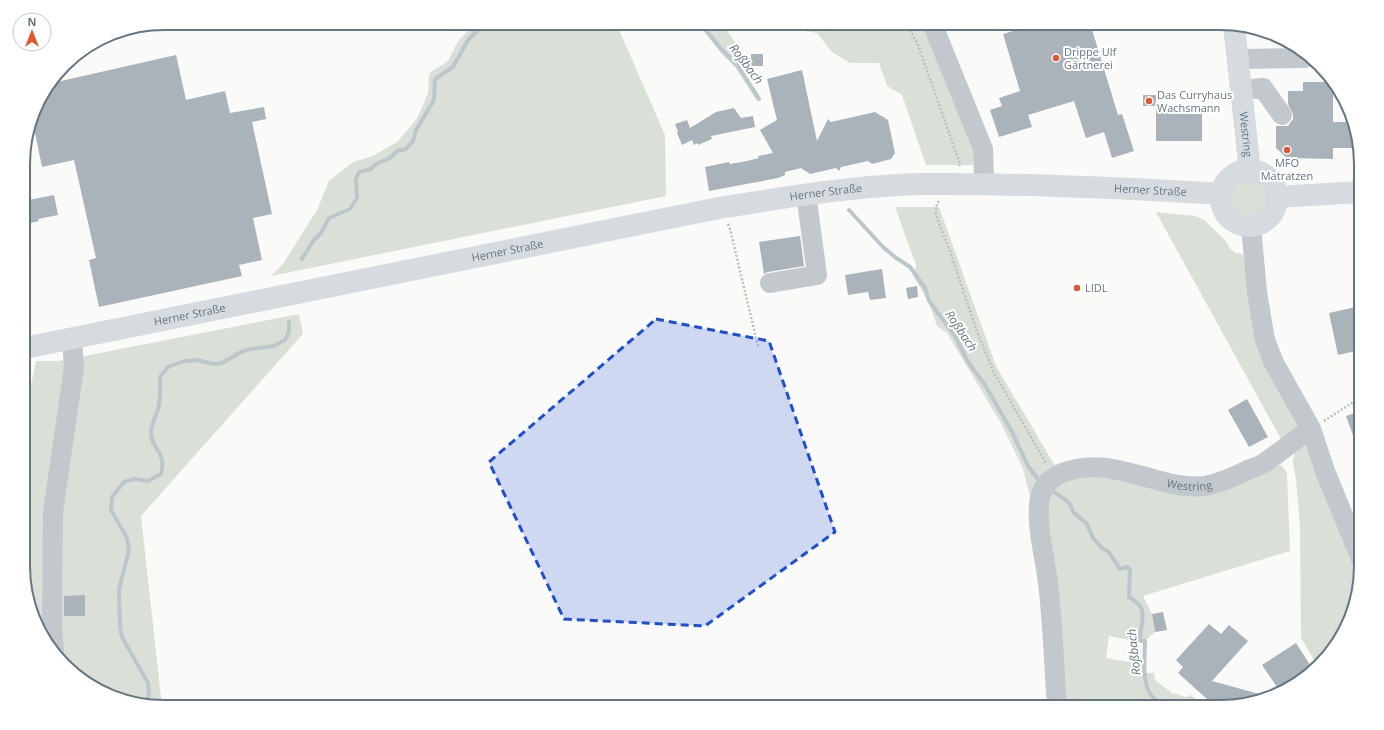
<svg xmlns="http://www.w3.org/2000/svg" width="1384" height="730" viewBox="0 0 1384 730" font-family="'Open Sans',sans-serif">
  <style>
    .green { fill: #dadfd7 }
    .lines { fill: none; stroke-linecap: round; stroke-linejoin: round }
    .stream { stroke: #bbc7cb; stroke-width: 4 }
    .building { fill: #aab3b9 }
    .path { stroke: #bbbfc2; stroke-width: 2.5; stroke-dasharray: 2 2; stroke-linecap: butt }
    .minor { stroke: #c3c8cc; stroke-width: 20 }
    .major { stroke: #d6dbdf; stroke-width: 22 }
    .marked { fill: #1d4ed8; fill-opacity: 0.2; stroke: #1d4ed8; stroke-width: 3; stroke-dasharray: 8 5; stroke-linejoin: round }
    .poi-dot { fill: #e4572e; stroke: #fff; stroke-width: 1.5 }
    .labels { text-anchor: middle; stroke-width: 4; stroke-linejoin: round; paint-order: stroke }
    .poi-label { font-size: 11px; fill: #657683; stroke: #fff; text-anchor: start }
    .street-label { font-size: 11px; fill: #657683; stroke: #fff }
    .water-label { font-size: 12px; font-style: italic; fill: #60757c; stroke: #fff }
    .rim { fill: none; stroke: #657683; stroke-width: 2 }
  </style>
  <rect width="100%" height="100%" fill="#fafaf8"/>
  <g class="green">
    <polygon points="479,23 564,23 568,29 592,23 616,23 665,135 666,196 271,276 283,264 317,210 329,181 353,162 373,156 397,142 416,120 424,103 428,93 429,75 431,72 448,61 455,47 460,39 468,31"/>
    <polygon points="697,23 722,23 751,66 740,67 761,98 757,101 735,67 723,55"/>
    <polygon points="790,23 924,23 975,156 972,165 926,165 902,95 887,86 879,63 850,63 832,52 817,33 793,29"/>
    <circle cx="1250" cy="199" r="20"/>
    <polygon points="895,207 939,207 996,366 1058,471 1032,504 1023,469 1002,425 947,333 937,326 929,302 914,277 916,265"/>
    <polygon points="1156,212 1195,216 1204,220 1225,240 1230,249 1236,253 1243,254 1257,338 1301,427 1281,439"/>
    <polygon points="299,314 303,334 141,516 162,707 101,692 47,645 24,585 24,418 36,361 59,361"/>
    <polygon points="1304,441 1334,509 1359,576 1346,629 1316,663 1301,638 1300,526 1296,480 1293,462 1295,445"/>
    <polygon points="1281,465 1287,473 1290,551 1143,596 1152,614 1155,632 1146,640 1139,642 1109,636 1106,658 1146,665 1146,673 1154,673 1155,680 1172,693 1186,697 1191,695 1204,707 1062,707 1047,504 1050,490 1074,475 1088,472 1142,482 1258,472"/>
  </g>
  <g class="lines">
    <g class="stream">
      <polyline points="700,23 721,49 738,66 759,99"/>
      <polyline points="849,210 883,247 895,257 910,267 925,288 929,301 955,336 968,362 985,385 1012,432 1028,466 1037,478"/>
      <polyline points="302,259 313,241 321,233 329,218 350,209 357,198 356,179 359,172 371,169 376,164 390,158 397,151 406,149 413,141 416,130 434,100 435,79 453,67 468,40 482,26 492,23"/>
      <path d="M1051 489C1060 499 1070 498 1073 512L1087 524 1093 538 1103 549 1108 551 1120 569 1127 567 1130 570 1129 597C1132 599 1136 602 1139 605 1147 614 1139 630 1140 641H1145C1145 655 1142 679 1149 692 1152 697 1157 701 1160 707"/>
      <path d="M147 703 149 695 148 683 122 637 120 627 119 589 129 550 127 538 111 510 112 497 124 482 135 479 148 481 161 474C167 452 151 449 151 433 151 424 156 417 158 409 161 399 160 388 160 377L168 367 184 361 196 360 214 364 222 363 241 352 251 349 274 346 285 340 289 332V322"/>
    </g>
  </g>
  <g class="building">
    <polygon points="1022,23 1090,23 1118,115 1122,114 1134,151 1112,158 1104,132 1086,138 1074,101 1028,115 1032,127 999,137 990,110 1002,106 999,98 1020,91 1003,34 1023,28"/>
    <rect x="751" y="54" width="12" height="12"/>
    <polygon points="176,55 186,100 225,91 230,113 264,107 266,119 252,122 272,214 253,218 262,260 239,265 242,276 99,307 89,260 96,258 74,160 42,167 34,128 30,129 38,101 52,83"/>
    <polygon points="802,70 817,141 828,119 831,122 875,112 888,120 895,153 891,159 872,164 868,161 841,167 839,171 836,168 810,174 801,168 785,172 785,175 778,178 709,191 705,167 729,162 730,164 747,161 759,158 758,156 773,153 760,130 777,120 767,79"/>
    <polygon points="1303,82 1333,82 1333,122 1351,122 1360,148 1333,148 1333,159 1287,158 1276,148 1276,126 1288,126 1293,119 1293,114 1288,104 1288,91 1303,91"/>
    <rect x="1143" y="95" width="13" height="11"/>
    <polygon points="1156,107 1201,107 1201,112 1202,112 1202,141 1156,141"/>
    <polygon points="734,108 741,118 753,116 755,127 711,136 712,139 698,145 698,143 694,145 692,140 682,145 677,133 678,132 675,124 687,120 690,128 716,112"/>
    <polygon points="54,195 58,215 38,219 39,221 23,225 23,201"/>
    <polygon points="800,236 804,266 768,272 764,274 759,242"/>
    <polygon points="882,269 886,298 870,300 868,292 848,295 845,275"/>
    <polygon points="917,286 918,297 908,299 906,288"/>
    <polygon points="1360,306 1360,350 1338,355 1329,313"/>
    <polygon points="1247,399 1268,437 1249,447 1228,410"/>
    <polygon points="1361,411 1361,452 1359,452 1346,416"/>
    <polygon points="85,595 85,616 64,616 64,596"/>
    <polygon points="1163,612 1167,630 1155,632 1152,614"/>
    <polygon points="1209,624 1221,634 1229,625 1248,641 1212,681 1263,695 1229,707 1216,707 1178,673 1183,667 1176,660"/>
    <polygon points="1296,643 1312,668 1298,683 1279,690 1262,665"/>
  </g>
  <g class="lines">
    <g class="path">
      <polyline points="906,23 918,45 960,164 959,166"/>
      <path d="M939 201C935 207 935 212 937 218L951 254 976 329 994 373 1046 463"/>
      <polyline points="728,224 730,229 758,346"/>
      <polyline points="1324,421 1361,397"/>
    </g>
    <g class="minor">
      <polyline points="932,23 983,149 984,184"/>
      <polyline points="1238,59 1305,58"/>
      <polyline points="1241,90 1263,88 1282,115"/>
      <polyline points="1251,226 1257,292 1265,340 1274,363 1311,429 1325,471 1361,559"/>
      <polyline points="770,283 817,275 806,194"/>
      <polyline points="54,650 52,627 53,512 74,367 72,339"/>
      <path id="s1" d="M1057 707C1054 666 1053 624 1048 583 1045 557 1037 531 1039 505 1040 490 1047 480 1060 474 1093 459 1127 472 1160 481 1175 485 1189 488 1205 486 1221 483 1236 476 1250 469 1256 467 1262 465 1267 461 1282 451 1295 439 1311 429"/>
    </g>
    <g class="major">
      <path id="s2" d="M1234 26 1250 171"/>
      <circle cx="1249" cy="198" r="28"/>
      <polyline points="1277,197 1360,192"/>
      <path id="s3" d="M24 348 719 208C786 197 853 186 921 184 1021 183 1121 188 1221 194"/>
    </g>
  </g>
  <path class="marked" d="M656 319 769 341 835 532 705 626 564 619 489 462Z"/>
  <g class="poi-dot">
    <circle cx="1056" cy="58" r="4"/>
    <circle cx="1149" cy="101" r="4"/>
    <circle cx="1287" cy="150" r="4"/>
    <circle cx="1077" cy="288" r="4"/>
  </g>
  <g class="labels">
    <g class="poi-label">
      <text x="1064" y="56">Drippe Ulf<tspan x="1064" dy="13">Gärtnerei</tspan></text>
      <text x="1157" y="99">Das Curryhaus<tspan x="1157" dy="13">Wachsmann</tspan></text>
      <text x="1287" y="167" text-anchor="middle">MFO<tspan x="1287" dy="13">Matratzen</tspan></text>
      <text x="1085" y="292">LIDL</text>
    </g>
    <g class="street-label">
      <text dy="4" stroke="none"><textPath href="#s2" startOffset="109">Westring</textPath></text>
      <text dy="4" stroke="none"><textPath href="#s3" startOffset="1142">Herner Straße</textPath></text>
      <text dy="4" stroke="none"><textPath href="#s3" startOffset="817">Herner Straße</textPath></text>
      <text dy="4" stroke="none"><textPath href="#s3" startOffset="493">Herner Straße</textPath></text>
      <text dy="4" stroke="none"><textPath href="#s3" startOffset="169">Herner Straße</textPath></text>
      <text dy="4" stroke="none"><textPath href="#s1" startOffset="375">Westring</textPath></text>
    </g>
    <g class="water-label">
      <text transform="translate(746 64) rotate(53)" y="4">Roßbach</text>
      <text transform="translate(961 331) rotate(56)" y="4">Roßbach</text>
      <text transform="translate(1134 652) rotate(-96)" y="4">Roßbach</text>
    </g>
  </g>
  <path d="M0 0H1384V730H0ZM164 30H1220A134 134 0 0 1 1354 164V566A134 134 0 0 1 1220 700H164A134 134 0 0 1 30 566V164A134 134 0 0 1 164 30Z" fill="#fff" fill-rule="evenodd"/>
  <path class="rim" d="M164 30H1220A134 134 0 0 1 1354 164V566A134 134 0 0 1 1220 700H164A134 134 0 0 1 30 566V164A134 134 0 0 1 164 30Z"/>
  <g transform="translate(32 32)"><circle r="19" fill="#ffffff" stroke="#c1c8cd"/>
  <path d="M0-3L7 15L0 10L-7 15Z" fill="#e4572e"/>
  <text y="-6" font-size="11" font-weight="bold" text-anchor="middle" fill="#657683">N</text>
  </g>
</svg>
